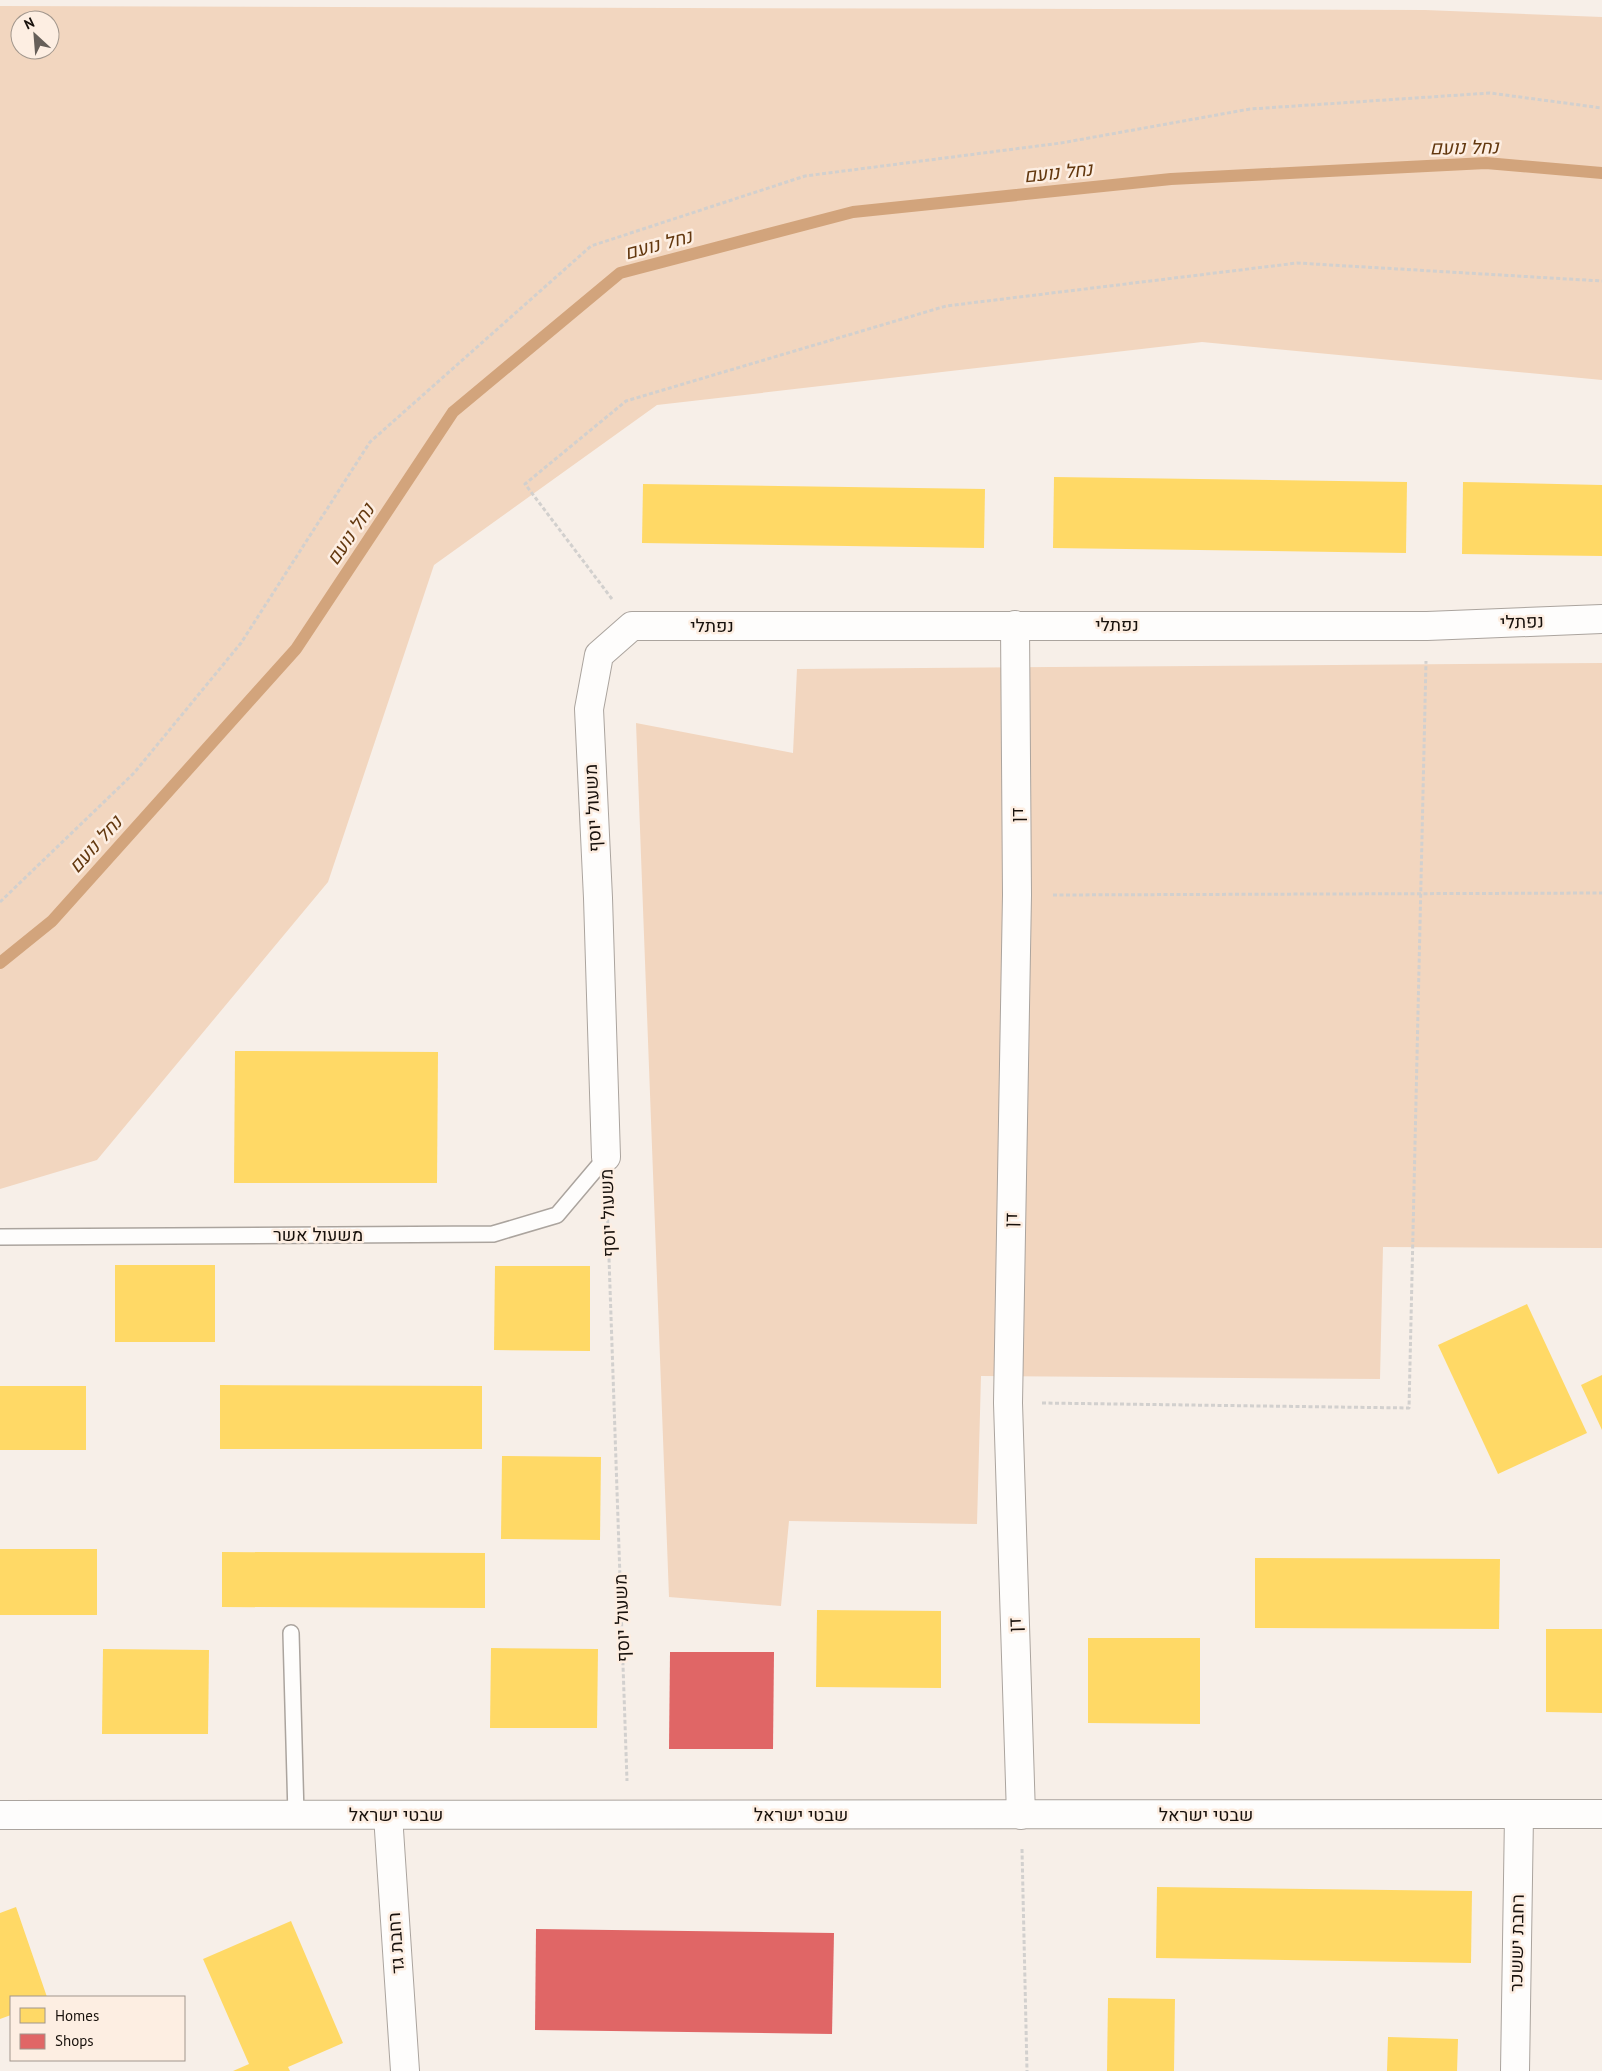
<svg xmlns="http://www.w3.org/2000/svg" width="1602" height="2071" viewBox="0 0 1602 2071" font-family="'PT Sans',Heebo,sans-serif">
  <style>
    .green { fill: #f2d6bf; fill-rule: evenodd }
    .homes { fill: #ffd966 }
    .shops { fill: #e06666 }
    .lines { fill: none; stroke-linecap: round; stroke-linejoin: round }
    .stream { stroke: #d2a47c; stroke-width: 12 }
    .service-casing { stroke: #aba49e; stroke-width: 18 }
    .minor-casing { stroke: #aba49e; stroke-width: 30 }
    .path { stroke: #d2d0ce; stroke-width: 3; stroke-dasharray: 4 2.5; stroke-linecap: butt }
    .service { stroke: #fefdfc; stroke-width: 15 }
    .minor { stroke: #fefdfc; stroke-width: 28 }
    .labels { text-anchor: middle; stroke-width: 5; stroke-linejoin: round; paint-order: stroke }
    .street-label { font-size: 18px; fill: #18110c; stroke: #fdeee2 }
    .water-label { font-size: 19px; font-style: italic; fill: #63380f; stroke: #fdeee2 }
  </style>
  <rect width="100%" height="100%" fill="#f7efe8"/>
  <g class="green">
    <path d="M0 6 1425 10 1602 17V380L1202 342 657 405 434 565 328 882 97 1160 0 1189ZM20 20H50V50H20Z"/>
    <polygon points="1602,663 1602,1248 1383,1247 1380,1379 981,1376 977,1524 789,1521 781,1606 669,1597 636,723 793,753 797,669"/>
  </g>
  <g class="homes">
    <polygon points="1054,477 1407,482 1406,553 1053,548"/>
    <polygon points="1463,482 1602,485 1602,556 1462,554"/>
    <polygon points="643,484 985,489 984,548 642,543"/>
    <polygon points="235,1051 438,1052 437,1183 234,1183"/>
    <rect x="115" y="1265" width="100" height="77"/>
    <polygon points="495,1266 590,1266 590,1351 494,1350"/>
    <polygon points="1527,1304 1587,1433 1498,1474 1438,1345"/>
    <polygon points="1602,1375 1602,1430 1581,1385"/>
    <polygon points="220,1385 482,1386 482,1449 220,1449"/>
    <rect x="0" y="1386" width="86" height="64"/>
    <polygon points="502,1456 601,1457 600,1540 501,1539"/>
    <rect x="0" y="1549" width="97" height="66"/>
    <polygon points="222,1552 485,1553 485,1608 222,1607"/>
    <polygon points="1255,1558 1500,1559 1499,1629 1255,1628"/>
    <polygon points="817,1610 941,1611 941,1688 816,1687"/>
    <polygon points="1546,1629 1602,1629 1602,1713 1546,1712"/>
    <polygon points="1088,1638 1200,1638 1200,1724 1088,1723"/>
    <polygon points="491,1648 598,1649 597,1728 490,1728"/>
    <polygon points="103,1649 209,1650 208,1734 102,1734"/>
    <polygon points="1157,1887 1472,1891 1471,1963 1156,1958"/>
    <polygon points="16,1907 47,1997 11,1997 11,2015 0,2019 0,1913"/>
    <polygon points="291,1921 343,2043 288,2067 290,2071 233,2071 249,2064 203,1959"/>
    <polygon points="1108,1998 1175,1999 1174,2071 1107,2071"/>
    <polygon points="1388,2037 1458,2039 1457,2071 1387,2071"/>
  </g>
  <g class="shops">
    <polygon points="670,1652 774,1652 773,1749 669,1749"/>
    <polygon points="536,1929 834,1933 832,2034 535,2030"/>
  </g>
  <g class="lines">
    <polyline class="stream" points="0,963 52,921 296,649 453,412 620,273 853,212 1171,179 1486,163 1602,173"/>
    <defs>
      <g id="service">
        <polyline points="0,1237 493,1234 557,1215 606,1157"/>
        <polyline points="291,1633 296,1815"/>
      </g>
      <g id="minor">
        <polyline points="1015,625 1017,895 1008,1403 1021,1815"/>
        <polyline points="606,1157 598,898 589,709 599,655 632,626 1427,626 1602,619"/>
        <polyline points="0,1815 1602,1814"/>
        <polyline points="388,1815 405,2071"/>
        <polyline points="1515,2071 1519,1815"/>
      </g>
    </defs>
    <use href="#service" class="service-casing"/>
    <use href="#minor" class="minor-casing"/>
    <g class="path">
      <polyline points="612,599 525,484 626,401 946,306 1297,263 1602,281"/>
      <polyline points="1053,895 1602,893"/>
      <polyline points="0,902 134,773 241,643 370,442 591,246 805,176 1061,143 1250,109 1490,93 1602,108"/>
      <polyline points="607,1200 627,1781"/>
      <polyline points="1042,1403 1409,1408 1426,661"/>
      <polyline points="1022,1849 1027,2071"/>
    </g>
    <use href="#service" class="service"/>
    <use href="#minor" class="minor"/>
  </g>
  <g class="labels">
    <g class="street-label">
      <text transform="translate(1522 622) rotate(-2)" y="6">נפתלי</text>
      <text x="1117" y="631">נפתלי</text>
      <text x="712" y="632">נפתלי</text>
      <text transform="translate(593 808) rotate(-93)" y="6">משעול יוסף</text>
      <text transform="translate(1017 815) rotate(-90)" y="6">דן</text>
      <text transform="translate(608 1213) rotate(-92)" y="6">משעול יוסף</text>
      <text transform="translate(1011 1220) rotate(-89)" y="6">דן</text>
      <text x="318" y="1241">משעול אשר</text>
      <text transform="translate(622 1618) rotate(-92)" y="6">משעול יוסף</text>
      <text transform="translate(1015 1625) rotate(-92)" y="6">דן</text>
      <text x="396" y="1821">שבטי ישראל</text>
      <text x="801" y="1821">שבטי ישראל</text>
      <text x="1206" y="1821">שבטי ישראל</text>
      <text transform="translate(396 1943) rotate(-94)" y="6">רחבת גד</text>
      <text transform="translate(1517 1943) rotate(-89)" y="6">רחבת יששכר</text>
    </g>
    <g class="water-label">
      <text transform="translate(1464 147) rotate(-1)" y="7">נחל נועם</text>
      <text transform="translate(1058 172) rotate(-6)" y="7">נחל נועם</text>
      <text transform="translate(658 244) rotate(-15)" y="7">נחל נועם</text>
      <text transform="translate(350 534) rotate(-56)" y="7">נחל נועם</text>
      <text transform="translate(95 844) rotate(-48)" y="7">נחל נועם</text>
    </g>
  </g>
  <rect x="10" y="1996" width="175" height="65" fill="#fdeee2" stroke="#a1968c"/>
  <rect x="20" y="2008" width="25" height="15" fill="#ffd966" stroke="#a1968c"/>
  <text x="55" y="2021" font-size="15" fill="#18110c">Homes</text>
  <rect x="20" y="2034" width="25" height="15" fill="#e06666" stroke="#a1968c"/>
  <text x="55" y="2046" font-size="15" fill="#18110c">Shops</text>
  <g transform="translate(35 35) rotate(334)"><circle r="24" fill="#fdeee2" stroke="#a1968c"/>
  <path d="M0-4L9 19L0 12L-9 19Z" fill="#665f59"/>
  <text y="-8" font-size="14" font-weight="bold" text-anchor="middle" fill="#18110c">N</text>
  </g>
</svg>
